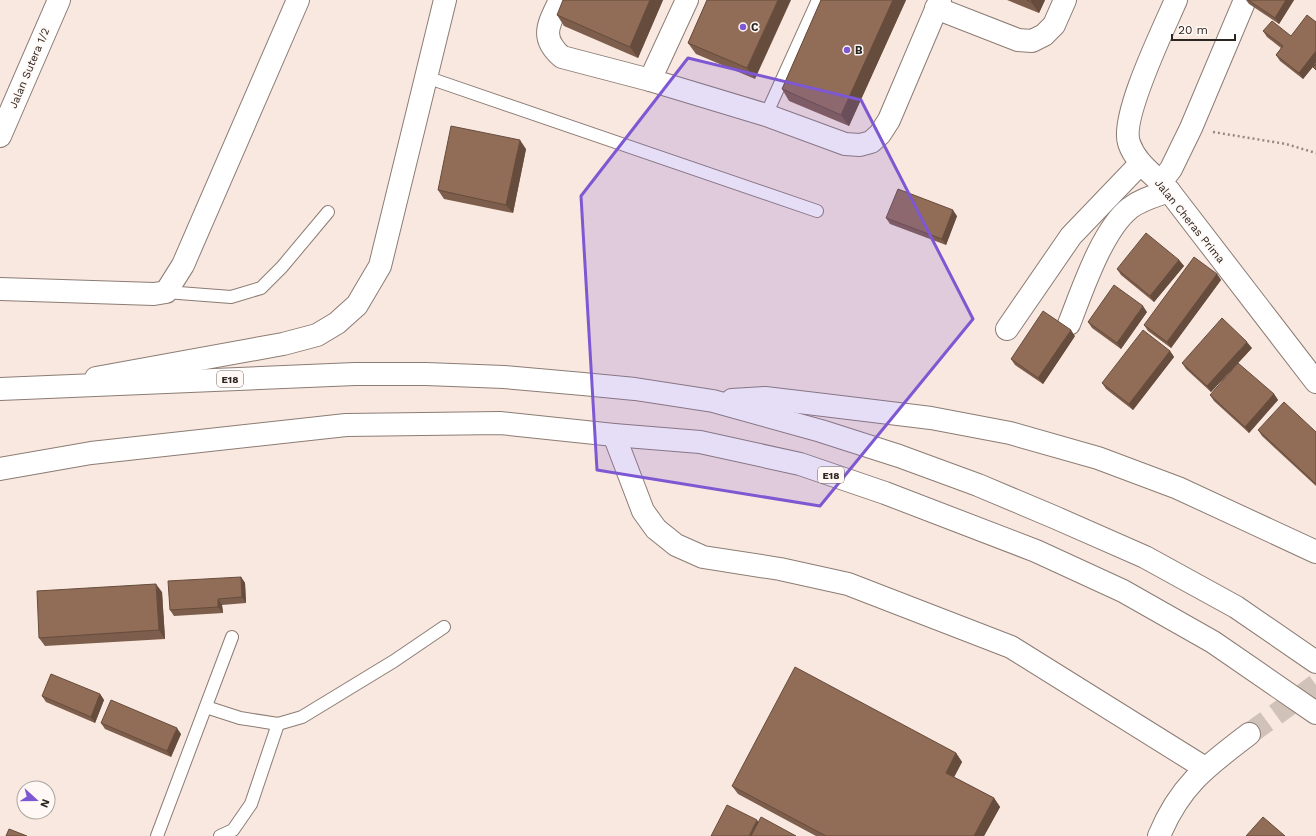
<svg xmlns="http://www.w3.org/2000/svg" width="1316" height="836" viewBox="0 0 1316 836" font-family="'Work Sans',sans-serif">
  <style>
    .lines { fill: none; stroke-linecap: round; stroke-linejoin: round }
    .secondary-tunnel { stroke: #d0c1b9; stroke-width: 22; stroke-dasharray: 22 11; stroke-linecap: butt }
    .lane-casing { stroke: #8b7c74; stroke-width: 14 }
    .street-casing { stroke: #8b7c74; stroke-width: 24 }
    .secondary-casing { stroke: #8b7c74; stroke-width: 24 }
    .highway-casing { stroke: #8b7c74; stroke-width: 24 }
    .path { stroke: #948882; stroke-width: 2.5; stroke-dasharray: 2 3; stroke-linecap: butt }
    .lane { stroke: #fff; stroke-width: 12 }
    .street { stroke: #fff; stroke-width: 22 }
    .secondary { stroke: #fff; stroke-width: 22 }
    .highway { stroke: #fff; stroke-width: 22 }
    .wall { fill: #7d5d4b }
    .shaded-wall { fill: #664c3d }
    .building { fill: #916c57; stroke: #664c3d }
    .marked { fill: #7e58d2; fill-opacity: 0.2; stroke: #7e58d2; stroke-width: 3; stroke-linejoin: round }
    .poi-dot { fill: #7e58d2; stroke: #fff8f4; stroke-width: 1.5 }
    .labels { text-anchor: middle; stroke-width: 3; stroke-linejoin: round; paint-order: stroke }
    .shield { fill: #fff8f4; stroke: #6b6561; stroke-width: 1 }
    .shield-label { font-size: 10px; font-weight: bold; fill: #2c2622 }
    .poi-label { font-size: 11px; font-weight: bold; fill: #2c2622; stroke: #fff8f4; text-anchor: start }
    .street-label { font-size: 11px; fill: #2c2622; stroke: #fff8f4 }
  </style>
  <rect width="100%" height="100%" fill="#f9e8df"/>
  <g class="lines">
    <polyline class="secondary-tunnel" points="1249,734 1316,685"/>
    <defs>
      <g id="lane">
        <polyline points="426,77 817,211"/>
        <polyline points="766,115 818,0"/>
        <polyline points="166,292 231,297 261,288 282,267 328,212"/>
        <polyline points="206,707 240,718 278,724 302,717 394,661 444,627"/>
        <polyline points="157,836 232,637"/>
        <polyline points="220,836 233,830 251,804 278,724"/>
      </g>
      <g id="street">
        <path d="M560 0C549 24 539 37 562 57L650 80 766 115 845 144 860 145 871 142 880 134 889 120 940 0"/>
        <path d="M1176 0C1164 28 1120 117 1129 143 1136 164 1155 175 1169 191L1316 382"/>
        <polyline points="936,8 1018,40 1032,41 1044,35 1054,25 1065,0"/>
        <polyline points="650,80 687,0"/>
        <polyline points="0,136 59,0"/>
        <polyline points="1161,182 1171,169 1191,128 1245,0"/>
        <polyline points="0,289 154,294 166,292 183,265 298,0"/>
        <path d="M1069 324C1082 291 1102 230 1130 208 1142 199 1155 196 1169 191"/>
        <polyline points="1007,329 1071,236 1140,164"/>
      </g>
      <g id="secondary">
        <polyline points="96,378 283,344 317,335 337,323 357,305 380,266 445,0"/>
        <path d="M1159 836C1180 785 1207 766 1249 734"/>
      </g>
      <g id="highway">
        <polyline points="0,389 355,374 426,374 504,377 583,384 635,389 713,401 821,431 899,456 978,485 1054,517 1145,557 1236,607 1316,662"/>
        <polyline points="732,400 765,398 824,405 931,418 1010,433 1098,458 1178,488 1316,552"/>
        <polyline points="614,435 643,511 656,529 676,545 703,557 780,569 848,584 1011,647 1205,768"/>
        <polyline points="0,469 91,453 346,425 500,423 614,435 700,442 800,464 885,493 1036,551 1123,591 1213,642 1316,713"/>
      </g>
    </defs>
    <use href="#lane" class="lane-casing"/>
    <use href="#street" class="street-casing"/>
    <use href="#secondary" class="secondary-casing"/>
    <use href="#highway" class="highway-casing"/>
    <polyline class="path" points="1213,132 1286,144 1316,153"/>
    <use href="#lane" class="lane"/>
    <use href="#street" class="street"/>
    <use href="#secondary" class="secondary"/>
    <use href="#highway" class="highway"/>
  </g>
  <g class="wall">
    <polygon points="663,0 638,58 564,26 557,15"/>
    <polygon points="707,0 755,79 696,54 688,43"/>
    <polygon points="821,0 906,0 849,126 789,101 782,89"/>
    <polygon points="1007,0 1045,0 1039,13"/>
    <polygon points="1246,0 1294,0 1279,24 1249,4"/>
    <polygon points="1316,22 1316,63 1303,79 1280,61 1276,55 1281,48 1267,37 1263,31 1291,36"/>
    <polygon points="526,149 513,213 444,199 438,190"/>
    <polygon points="957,216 946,245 890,224 886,218"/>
    <polygon points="1179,260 1184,266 1154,302 1121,275 1117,269"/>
    <polygon points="1217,274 1221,280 1171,348 1148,331 1144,325"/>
    <polygon points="1147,312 1121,349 1092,328 1088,322"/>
    <polygon points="1075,336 1043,384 1015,365 1011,359"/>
    <polygon points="1252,348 1211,392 1186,369 1182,363"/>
    <polygon points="1170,351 1174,357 1133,410 1106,389 1102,383"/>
    <polygon points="1274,394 1278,400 1249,433 1214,401 1210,395"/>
    <polygon points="1258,430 1316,432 1316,486 1262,436"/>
    <polygon points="241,577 245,583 246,603 222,605 223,613 174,616 170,610"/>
    <polygon points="162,592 165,639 45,646 39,638"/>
    <polygon points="100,694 104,700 95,723 46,702 42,696"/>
    <polygon points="101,723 181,734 171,757 105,729"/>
    <polygon points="956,753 962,762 954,777 994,798 1000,807 984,836 816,836 738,794 732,786"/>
  </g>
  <g class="shaded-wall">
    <polygon points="650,0 663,0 638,58 630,47"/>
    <polygon points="778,0 791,0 755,79 747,68"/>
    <polygon points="893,0 906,0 849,126 841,115"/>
    <polygon points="1032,0 1045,0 1039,13 1031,2"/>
    <polygon points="1286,0 1294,0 1279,24 1275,18"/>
    <polygon points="1316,51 1316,63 1303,79 1299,73"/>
    <polygon points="520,140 526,149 513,213 506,205"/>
    <polygon points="953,210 957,216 946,245 942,239"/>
    <polygon points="1179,260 1184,266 1154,302 1150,296"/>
    <polygon points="1217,274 1221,280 1171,348 1167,342"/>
    <polygon points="1143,306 1147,312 1121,349 1117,343"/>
    <polygon points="1071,330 1075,336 1043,384 1038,378"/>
    <polygon points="1247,342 1252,348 1211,392 1207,386"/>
    <polygon points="1170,351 1174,357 1133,410 1129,404"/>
    <polygon points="1274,394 1278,400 1249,433 1245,427"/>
    <polygon points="241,577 245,583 246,603 242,597"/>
    <polygon points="156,584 162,592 165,639 159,630"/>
    <polygon points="218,599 222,605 223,613 218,607"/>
    <polygon points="100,694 104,700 95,723 91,717"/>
    <polygon points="177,728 181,734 171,757 167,751"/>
    <polygon points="956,753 962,762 952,781 946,773"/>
    <polygon points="994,798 1000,807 984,836 974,836"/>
    <polygon points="757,820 763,829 759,836 749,836"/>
  </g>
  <g class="building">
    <polygon points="563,0 650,0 630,47 557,15"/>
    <polygon points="707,0 778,0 747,68 688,43"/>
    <polygon points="821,0 893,0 841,115 782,89"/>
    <polygon points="1027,0 1032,0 1031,2"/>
    <polygon points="1248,0 1286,0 1275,18"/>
    <polygon points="1307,15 1316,22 1316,51 1299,73 1276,55 1283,46 1263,31 1272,21 1291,36"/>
    <polygon points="1316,64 1316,70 1313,67"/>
    <polygon points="451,126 520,140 506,205 438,190"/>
    <polygon points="898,189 953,210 942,239 886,218"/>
    <polygon points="1146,233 1179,260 1150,296 1117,269"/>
    <polygon points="1194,257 1217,274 1167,342 1144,325"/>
    <polygon points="1114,285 1143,306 1117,343 1088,322"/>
    <polygon points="1043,311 1071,330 1038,378 1011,359"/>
    <polygon points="1222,318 1247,342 1207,386 1182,363"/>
    <polygon points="1143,330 1170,351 1129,404 1102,383"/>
    <polygon points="1238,363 1274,394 1245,427 1210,395"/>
    <polygon points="1284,402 1316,432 1316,484 1258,430"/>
    <polygon points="241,577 242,597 218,599 218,607 170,610 168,581"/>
    <polygon points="156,584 159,630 39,638 37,591"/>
    <polygon points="795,667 956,753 946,773 994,798 974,836 826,836 732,786"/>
    <polygon points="51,674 100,694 91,717 42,696"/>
    <polygon points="111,700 177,728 167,751 101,723"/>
    <polygon points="727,805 757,820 749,836 711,836"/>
    <polygon points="761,817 796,836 751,836"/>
    <polygon points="1263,817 1285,836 1246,836"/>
    <polygon points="9,829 27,836 6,836"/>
  </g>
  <path class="marked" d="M688 58 861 100 973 319 820 506 597 470 581 196Z"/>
  <g class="poi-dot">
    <circle cx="743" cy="27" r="4"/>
    <circle cx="847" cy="50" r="4"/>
  </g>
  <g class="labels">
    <g class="shield">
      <rect x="217" y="371" width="26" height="16" rx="3"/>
      <rect x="818" y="467" width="26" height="16" rx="3"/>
    </g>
    <g class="shield-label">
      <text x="230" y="383">E18</text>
      <text x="831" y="479">E18</text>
    </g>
    <g class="poi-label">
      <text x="751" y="31">C</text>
      <text x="855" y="54">B</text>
    </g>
    <g class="street-label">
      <text transform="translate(29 68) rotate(-67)" y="4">Jalan Sutera 1/2</text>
      <text transform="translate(1190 221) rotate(51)" y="4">Jalan Cheras Prima</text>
    </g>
  </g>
  <g transform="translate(36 800) rotate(111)"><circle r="19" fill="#fff8f4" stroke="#aba4a0"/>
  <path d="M0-3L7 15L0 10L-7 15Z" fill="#7e58d2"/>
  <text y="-6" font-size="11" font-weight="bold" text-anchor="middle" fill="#2c2622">N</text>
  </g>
  <path d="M1172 34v6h63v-6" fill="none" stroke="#2c2622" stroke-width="2"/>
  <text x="1178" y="34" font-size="12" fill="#2c2622" stroke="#fff8f4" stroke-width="3" paint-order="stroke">20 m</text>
</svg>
